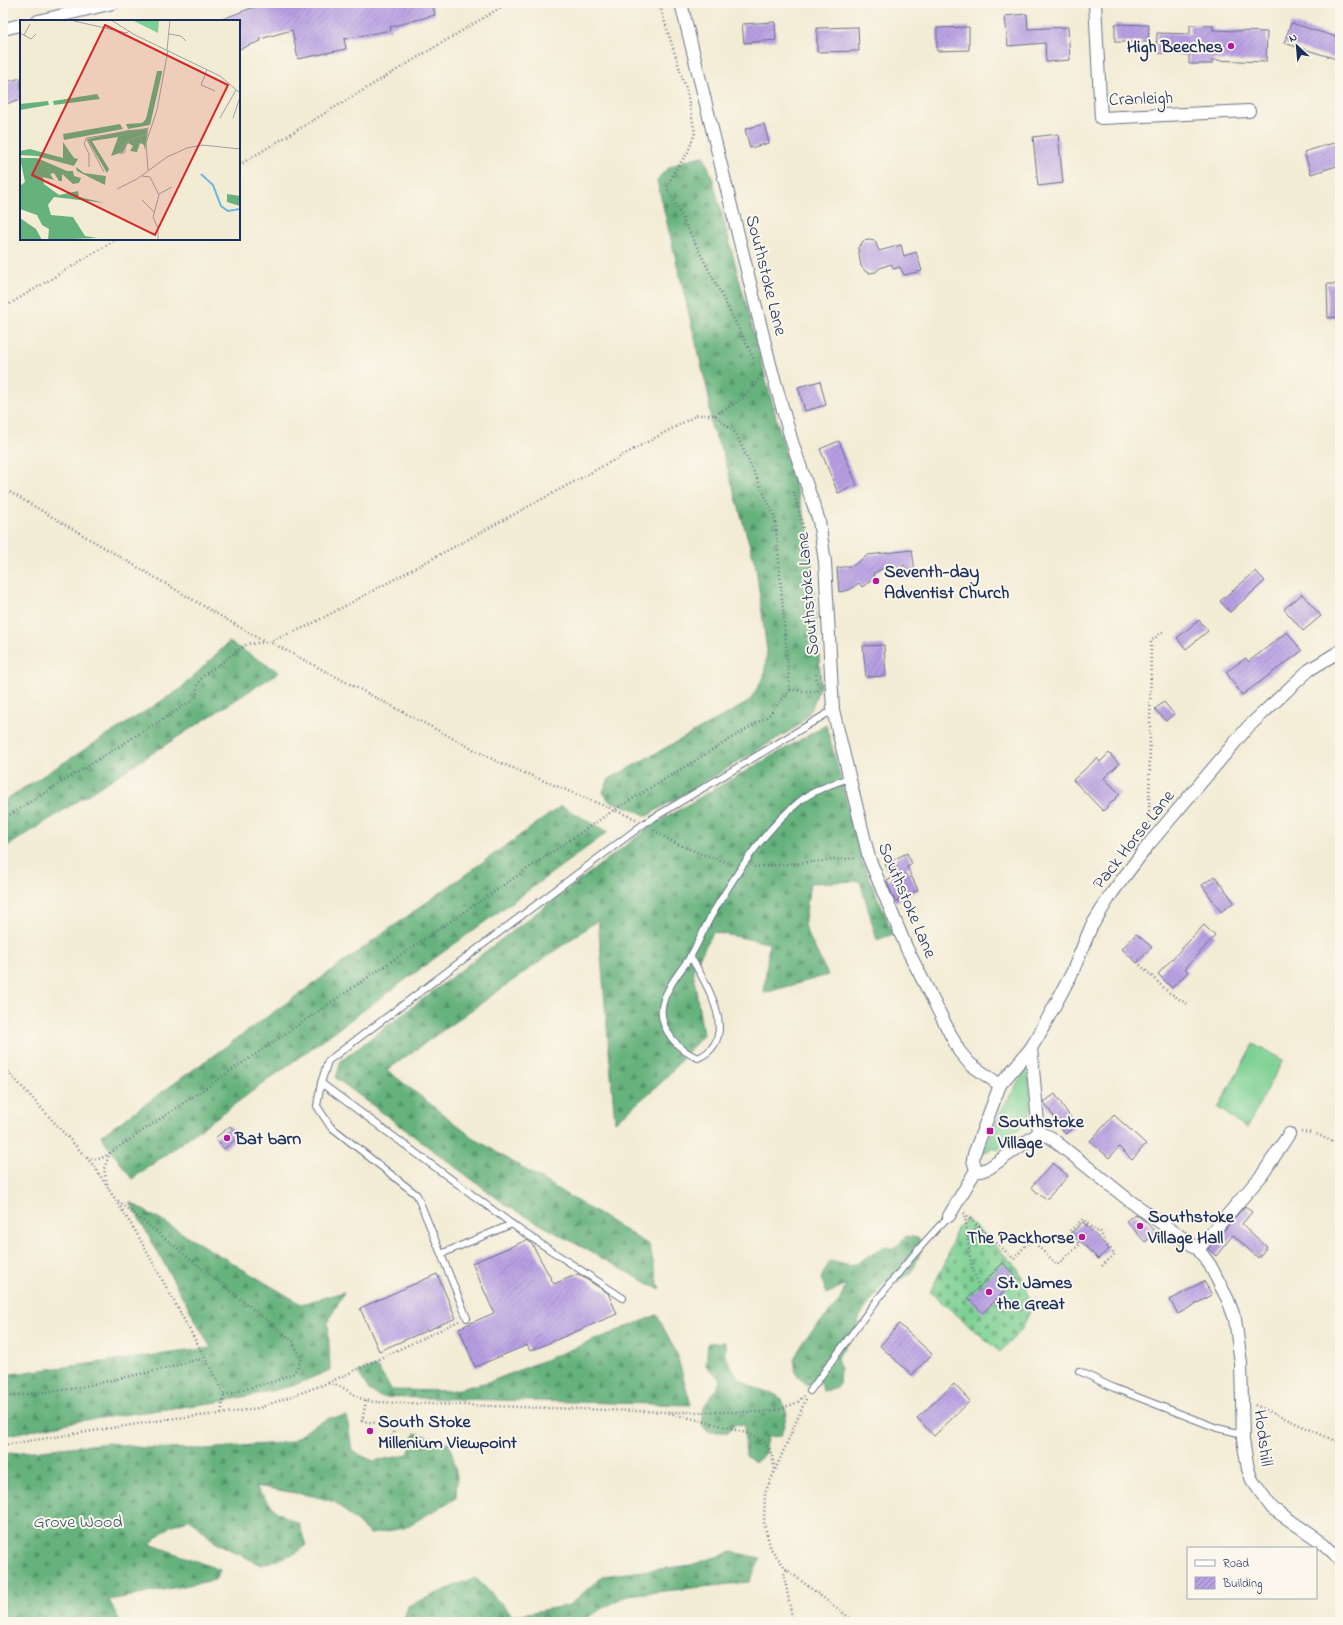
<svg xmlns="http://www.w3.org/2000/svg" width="1343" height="1625" viewBox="0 0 1343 1625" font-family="'Indie Flower',sans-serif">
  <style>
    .grass { fill: #7dd093; stroke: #4c8078 }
    .forest { fill: url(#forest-firs); stroke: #40706e }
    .cemetery { fill: url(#cemetery-stones); stroke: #4c8078 }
    .building { fill: url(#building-hatch) }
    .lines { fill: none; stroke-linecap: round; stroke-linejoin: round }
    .lane-casing { stroke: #677188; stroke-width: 8 }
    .street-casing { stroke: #677188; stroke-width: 14 }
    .path { stroke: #677188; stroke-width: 2.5; stroke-dasharray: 1 3; stroke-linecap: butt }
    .lane { stroke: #fff; stroke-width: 6 }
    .street { stroke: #fff; stroke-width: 12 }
    .poi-dot { fill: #b5179e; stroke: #fbf7ec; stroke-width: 1.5 }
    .labels { text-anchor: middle; stroke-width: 4; stroke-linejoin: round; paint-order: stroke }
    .poi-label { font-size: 18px; font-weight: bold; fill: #1b2f5e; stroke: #fbf7ec; text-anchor: start }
    .street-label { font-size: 18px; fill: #1b2f5e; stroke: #fbf7ec }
    .park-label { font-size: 18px; fill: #34576b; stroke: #fbf7ec }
    .inset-river { fill: none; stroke: #6cb5e4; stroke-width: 2 }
    .inset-road { fill: none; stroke: #9da0a5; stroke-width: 1 }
    .view { fill: #d62828; fill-opacity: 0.15; stroke: #d62828; stroke-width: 2 }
    .inset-edge { fill: none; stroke: #1b2f5e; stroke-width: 2 }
  </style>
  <defs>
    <pattern id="forest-firs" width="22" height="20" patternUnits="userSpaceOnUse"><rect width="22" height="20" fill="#66b27d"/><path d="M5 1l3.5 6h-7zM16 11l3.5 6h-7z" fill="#53916a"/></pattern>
    <pattern id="cemetery-stones" width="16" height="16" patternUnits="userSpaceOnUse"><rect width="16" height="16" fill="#7dd093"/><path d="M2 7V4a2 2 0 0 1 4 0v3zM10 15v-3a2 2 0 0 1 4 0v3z" fill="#66a97b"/></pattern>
    <pattern id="building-hatch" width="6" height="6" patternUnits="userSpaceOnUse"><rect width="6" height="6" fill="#b89fe3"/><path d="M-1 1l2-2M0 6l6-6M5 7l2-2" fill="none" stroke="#9582bb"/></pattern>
  </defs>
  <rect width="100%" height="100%" fill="#fbf7ec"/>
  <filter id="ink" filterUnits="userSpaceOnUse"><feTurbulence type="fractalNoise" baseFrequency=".025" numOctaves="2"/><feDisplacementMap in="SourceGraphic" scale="8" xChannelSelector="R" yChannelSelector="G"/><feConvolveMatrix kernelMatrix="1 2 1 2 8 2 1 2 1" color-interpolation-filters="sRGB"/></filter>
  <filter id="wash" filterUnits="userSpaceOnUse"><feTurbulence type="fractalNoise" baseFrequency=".012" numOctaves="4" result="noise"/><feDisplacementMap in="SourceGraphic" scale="16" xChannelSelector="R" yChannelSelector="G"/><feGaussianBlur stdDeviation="0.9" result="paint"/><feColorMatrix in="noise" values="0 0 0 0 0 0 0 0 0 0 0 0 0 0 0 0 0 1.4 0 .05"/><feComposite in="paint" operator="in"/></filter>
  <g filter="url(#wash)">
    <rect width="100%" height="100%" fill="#f3ecd5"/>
    <g class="grass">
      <polygon points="1253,1044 1283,1060 1247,1128 1218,1108"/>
      <polygon points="1028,1066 1031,1107 1029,1119 998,1150 993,1147 982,1155 1001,1111"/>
    </g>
    <g class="forest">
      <path d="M704 156 712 177 785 451 807 526 812 563 821 684 811 710 798 726 647 816 633 809 609 801 603 792 609 779 749 702 764 677 767 651 756 567 723 453 711 427 709 397 657 181C664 166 688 158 704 156Z"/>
      <polygon points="229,642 279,672 3,849 3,801 179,690"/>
      <polygon points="826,725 864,865 893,934 877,940 860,881 810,883 804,926 828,975 764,993 769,943 713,932 693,970 703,1035 662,1082 615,1122 598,920 387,1070 472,1137 649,1245 660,1290 509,1207 336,1078 341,1061 654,824"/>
      <polygon points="561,806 608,832 132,1179 101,1136"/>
      <polygon points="130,1202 301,1304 344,1292 328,1322 330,1370 292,1386 225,1401 78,1421 3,1436 3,1375 211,1348"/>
      <polygon points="906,1236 919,1238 921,1250 912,1272 893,1284 885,1281 860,1316 854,1335 837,1358 840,1369 839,1384 835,1389 823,1391 821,1382 807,1385 796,1374 794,1359 804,1340 839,1302 846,1284 827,1294 821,1278 830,1261 851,1266 885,1247 895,1249"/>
      <polygon points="657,1315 676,1352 691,1405 380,1397 369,1390 358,1372 376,1366 392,1390 451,1391 492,1381"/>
      <polygon points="725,1342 725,1356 738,1378 752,1387 774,1394 782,1399 787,1414 781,1436 768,1437 765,1447 767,1452 755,1463 746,1456 744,1426 736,1424 728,1432 708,1432 702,1425 704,1406 718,1387 720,1379 706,1366 708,1343"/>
      <polygon points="347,1416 352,1451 373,1461 408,1455 415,1433 450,1443 457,1476 456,1498 404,1528 370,1534 335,1502 313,1496 255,1486 276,1511 299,1524 306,1545 296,1553 261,1565 215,1542 190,1519 170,1526 150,1544 220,1570 215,1580 109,1600 120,1622 3,1622 3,1454 109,1443 144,1448 205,1449 290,1442 315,1425 330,1418"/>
      <polygon points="731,1552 761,1558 749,1582 627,1595 579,1622 403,1622 408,1606 475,1577 513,1616 569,1605 603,1576 691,1565"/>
    </g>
    <polygon class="cemetery" points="966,1218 1017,1267 1026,1285 1032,1307 1022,1329 1000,1352 930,1292 945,1263 957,1228"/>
    <g id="blocks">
      <g class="building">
        <polygon points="265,3 432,3 435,15 390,27 391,30 344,39 346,49 298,59 292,30 260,39 261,41 239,49 239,21 217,21"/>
        <polygon points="1027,14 1028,29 1068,27 1070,60 1046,62 1045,43 1008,46 1005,16"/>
        <polygon points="775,22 776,40 744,43 742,24"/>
        <polygon points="1291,23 1340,38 1340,60 1284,43"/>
        <polygon points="1115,24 1149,25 1148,42 1115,42"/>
        <polygon points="1190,25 1213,26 1213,30 1267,32 1266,62 1212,60 1212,64 1189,64 1189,55 1156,53 1157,33 1190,34"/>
        <polygon points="858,27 859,51 817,52 817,28"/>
        <polygon points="969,27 969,50 937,51 937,28"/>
        <polygon points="21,78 21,99 3,105 3,83"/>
        <polygon points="764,124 769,143 750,148 745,129"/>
        <polygon points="1058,134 1063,183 1038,186 1033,137"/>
        <polygon points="1340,141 1340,165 1311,174 1304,152"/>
        <polygon points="869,240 875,241 879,251 901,245 904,256 916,252 922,271 904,275 900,267 894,269 891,264 880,268 876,272 870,273 865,271 861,266 858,248 863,241"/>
        <polygon points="1327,284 1340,284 1340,317 1328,318"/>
        <polygon points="820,381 826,405 805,411 798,387"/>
        <polygon points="839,441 857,485 838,493 820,449"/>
        <polygon points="912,550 916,579 904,565 896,571 891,563 873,574 875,578 862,587 859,583 849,590 839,592 837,568 854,565 868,555"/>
        <polygon points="1256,571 1265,581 1230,612 1220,601"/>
        <polygon points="1302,594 1321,616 1303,631 1284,609"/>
        <polygon points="1199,620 1208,631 1186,649 1177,638"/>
        <polygon points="1287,632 1302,651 1242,695 1226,672 1246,658 1248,662"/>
        <polygon points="884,645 886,676 866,677 863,646"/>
        <polygon points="1164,702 1174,714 1166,721 1155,709"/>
        <polygon points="1109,753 1119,764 1104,778 1120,794 1103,811 1073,780 1097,758 1100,762"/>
        <polygon points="907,853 912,864 907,867 918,890 895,902 887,881 892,878 885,864"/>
        <polygon points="1215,876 1234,902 1221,912 1202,885"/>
        <polygon points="1204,925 1215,936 1185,969 1188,972 1172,988 1158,974"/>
        <polygon points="1136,934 1152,947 1137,963 1122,949"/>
        <polygon points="1055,1094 1076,1126 1065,1134 1044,1102"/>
        <polygon points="1114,1115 1146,1144 1132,1160 1119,1147 1109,1158 1090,1141"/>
        <polygon points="230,1126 239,1137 224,1149 215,1138"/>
        <polygon points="1053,1163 1068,1176 1046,1200 1031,1187"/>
        <polygon points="1245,1206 1252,1212 1242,1224 1267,1247 1258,1258 1233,1235 1216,1256 1208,1249"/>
        <polygon points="1135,1214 1145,1221 1156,1233 1145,1242 1126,1221"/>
        <polygon points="1083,1222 1109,1249 1098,1259 1072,1232"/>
        <polygon points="527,1240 532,1244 554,1284 578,1274 608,1293 617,1314 530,1351 527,1345 475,1367 459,1328 494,1313 472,1263"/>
        <polygon points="1003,1263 1017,1278 983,1313 968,1298"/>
        <polygon points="437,1274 456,1318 379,1351 360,1308"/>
        <polygon points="1204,1281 1212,1295 1178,1314 1170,1300"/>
        <polygon points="899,1324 932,1354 912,1375 880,1346"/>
        <polygon points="954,1384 970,1401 934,1436 917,1418"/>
      </g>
    </g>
  </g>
  <g filter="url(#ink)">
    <use href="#blocks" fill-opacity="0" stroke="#677188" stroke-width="1"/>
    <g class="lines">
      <defs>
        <g id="lane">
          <path d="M690 956C707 984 741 1039 698 1058 679 1051 659 1029 662 1007 665 989 680 972 690 957 699 942 705 926 714 911 737 872 764 830 800 801 814 790 832 784 849 778"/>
          <polyline points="321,1083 317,1106 330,1126 417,1195 467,1318"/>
          <polyline points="441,1254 512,1224"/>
          <polyline points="623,1298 520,1230 321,1083 328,1061 645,823 833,710"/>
          <polyline points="1079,1371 1114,1388 1217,1428 1243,1434"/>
          <path d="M810 1391C854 1331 897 1269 949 1216"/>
        </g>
        <g id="street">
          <polyline points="681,3 771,368 792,442 819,521 825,562 833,710 869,858 907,949 959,1051 970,1064 1000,1085"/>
          <polyline points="1095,3 1101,118 1249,111"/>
          <polyline points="38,21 113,3"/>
          <polyline points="3,29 21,25"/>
          <polyline points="1031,1048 1039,1133"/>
          <polyline points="976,1170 981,1171 989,1168 1039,1133 1050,1137 1130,1201 1198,1249 1210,1265 1228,1300 1235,1319 1241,1363 1243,1440 1248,1469 1252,1480 1272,1508 1324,1544 1340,1561"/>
          <polyline points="949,1216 976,1170 973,1160 974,1154 1000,1085 1031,1048 1039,1035 1072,973 1091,927 1112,893 1149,844 1248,727 1309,670 1340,651"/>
          <polyline points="1198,1249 1262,1175 1289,1134"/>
        </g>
      </defs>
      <use href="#lane" class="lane-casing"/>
      <use href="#street" class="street-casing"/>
      <g class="path">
        <polyline points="657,3 661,10 687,92 695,133 688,152 674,172 667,188 755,361"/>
        <polyline points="239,165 508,3"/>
        <polyline points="3,308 117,239"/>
        <path d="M715 415C734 404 750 396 760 376"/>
        <polyline points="3,488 263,641"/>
        <polyline points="794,492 802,522 812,585"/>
        <polyline points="268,641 496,761 636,819"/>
        <polyline points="816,674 818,694"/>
        <polyline points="790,690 817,692"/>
        <polyline points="3,819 190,702 197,696 197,685 203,676 247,644 268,642 308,626 697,415 715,415 736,434 775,517 790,690 768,716 614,810 110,1153 104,1169 108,1188"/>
        <polyline points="1149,823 1151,641 1165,630"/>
        <path d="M654 830C675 846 707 856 733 864"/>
        <polyline points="754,867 856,858"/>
        <polyline points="1140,965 1168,992 1189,1005"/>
        <polyline points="3,1066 94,1166 136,1232 216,1378 224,1395 221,1414"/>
        <polyline points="1301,1132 1314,1133 1340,1145"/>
        <path d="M87 1157C97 1161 101 1159 110 1153"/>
        <polyline points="118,1201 293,1341 301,1360 294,1373 275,1381 224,1395"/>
        <polyline points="964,1213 1014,1259 1031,1239 1057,1265 1080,1244 1069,1232 1083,1219 1095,1231 1100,1231 1104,1241 1115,1254 1102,1266"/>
        <polyline points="965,1216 971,1264 979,1287"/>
        <path d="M328 1383C349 1386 352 1399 374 1402L666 1412H762L781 1409 798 1402 804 1396"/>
        <polyline points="3,1397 71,1389 168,1368 198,1359 209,1365"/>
        <polyline points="806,1399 765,1493 764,1524 771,1549 787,1570 855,1622"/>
        <polyline points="366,1401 362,1421 389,1425 394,1433 391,1439 376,1441"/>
        <polyline points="1255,1405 1340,1443"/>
        <path d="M669 1413C691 1419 749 1430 764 1442 772 1449 773 1462 775 1471"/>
        <polyline points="3,1445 176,1418 221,1414 259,1408 328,1383 459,1321"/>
        <polyline points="787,1570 784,1575 793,1622"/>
      </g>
      <use href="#lane" class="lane"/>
      <use href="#street" class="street"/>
    </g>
  </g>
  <g class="poi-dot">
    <circle cx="1231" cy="46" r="4"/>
    <circle cx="876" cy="581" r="4"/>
    <rect x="986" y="1127" width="8" height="8" rx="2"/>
    <circle cx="227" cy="1138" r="4"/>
    <circle cx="1140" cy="1226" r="4"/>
    <circle cx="1082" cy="1237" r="4"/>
    <circle cx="989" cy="1292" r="4"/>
    <circle cx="370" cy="1431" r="4"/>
  </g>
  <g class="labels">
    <g class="poi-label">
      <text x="1223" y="52" text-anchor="end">High Beeches</text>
      <text x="884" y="577">Seventh-day<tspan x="884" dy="21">Adventist Church</tspan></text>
      <text x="998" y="1127">Southstoke<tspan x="998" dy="21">Village</tspan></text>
      <text x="235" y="1144">Bat barn</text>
      <text x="1148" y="1222">Southstoke<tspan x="1148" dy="21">Village Hall</tspan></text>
      <text x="1074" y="1243" text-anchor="end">The Packhorse</text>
      <text x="997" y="1288">St. James<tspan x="997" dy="21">the Great</tspan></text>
      <text x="378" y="1427">South Stoke<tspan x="378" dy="21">Millenium Viewpoint</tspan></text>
    </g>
    <g class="street-label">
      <text transform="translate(1141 98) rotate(-2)" y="6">Cranleigh</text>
      <text transform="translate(767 275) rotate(76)" y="6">Southstoke Lane</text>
      <text transform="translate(807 594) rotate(-95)" y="6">Southstoke Lane</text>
      <text transform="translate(1133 839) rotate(-52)" y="6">Pack Horse Lane</text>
      <text transform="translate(908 900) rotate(67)" y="6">Southstoke Lane</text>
      <text transform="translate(1264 1438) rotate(83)" y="6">Hodshill</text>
    </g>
    <g class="park-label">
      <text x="78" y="1527">Grove Wood</text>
    </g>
  </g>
  <g transform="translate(20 20)">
    <rect width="220" height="220" fill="#f3ecd5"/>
    <path d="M137 51H142V53L130 105 108 109 106 104 122 103 126 99ZM77 74 80 79 34 85 33 81ZM28 81 29 85 0 90V84ZM100 104 103 109 44 120 43 114ZM128 109 125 131 124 125 120 123 117 132 110 131 113 126 108 123 103 132 91 136 98 117 72 121 89 149 87 153 67 119 108 110ZM43 122 54 138 58 139 54 146 17 136 0 135V131L10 129 43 138ZM0 138H17L47 151H53L54 156 61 158 59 163 53 164 42 154V161H39L34 153 30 154 34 160 23 157 24 164 39 175 58 171 59 177 85 183 34 177 28 185 31 195 53 197 65 216 77 218 28 220 29 209 22 205 17 195 0 189V166L5 162ZM56 147 64 153 86 156 85 165 57 151ZM207 174 220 176V186L207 182ZM0 198 16 209 22 220H0Z" fill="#66b27d"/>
    <path d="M112 0H139L138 13Z" fill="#7dd093"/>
    <path class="inset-river" d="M181 154 193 165 201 186 208 191 220 189"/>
    <path class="inset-road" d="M91 0 115 15 200 56 220 73M54 1 107 13 109 11M0 13 11 19 16 14M149 14 161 16 166 21M4 15 10 4M147 30 150 0M187 50 181 65 195 71M200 98 216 70M213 98 220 77M66 119 64 124 69 134V147M105 124V132L101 134V127L109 121 119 116 128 115M128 150 126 123 137 90 148 30M84 152 66 118 129 108M122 156 130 157 139 175 133 197 138 208V220M97 169 117 159 147 137 167 128 182 125 220 129M139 174 152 167M122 180 135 193"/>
    <path class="view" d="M85 5 208 65 135 215 12 155Z"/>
    <rect width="220" height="220" class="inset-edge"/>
  </g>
  <rect width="1343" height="1625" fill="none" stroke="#fbf7ec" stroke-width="16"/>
  <rect x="1187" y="1547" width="130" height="52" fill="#fbf7ec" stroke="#a1a7b3"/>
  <rect x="1195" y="1560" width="20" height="6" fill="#ffffff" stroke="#a1a7b3"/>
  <text x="1223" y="1567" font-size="12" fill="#1b2f5e">Road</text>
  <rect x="1195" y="1577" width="20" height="12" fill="url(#building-hatch)" stroke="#a1a7b3"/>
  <text x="1223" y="1587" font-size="12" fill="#1b2f5e">Building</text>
  <g transform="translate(1297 46) rotate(334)" stroke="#fbf7ec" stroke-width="3" paint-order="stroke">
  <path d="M0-3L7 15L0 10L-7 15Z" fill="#1b2f5e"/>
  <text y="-6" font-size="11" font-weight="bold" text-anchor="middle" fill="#1b2f5e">N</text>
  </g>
</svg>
